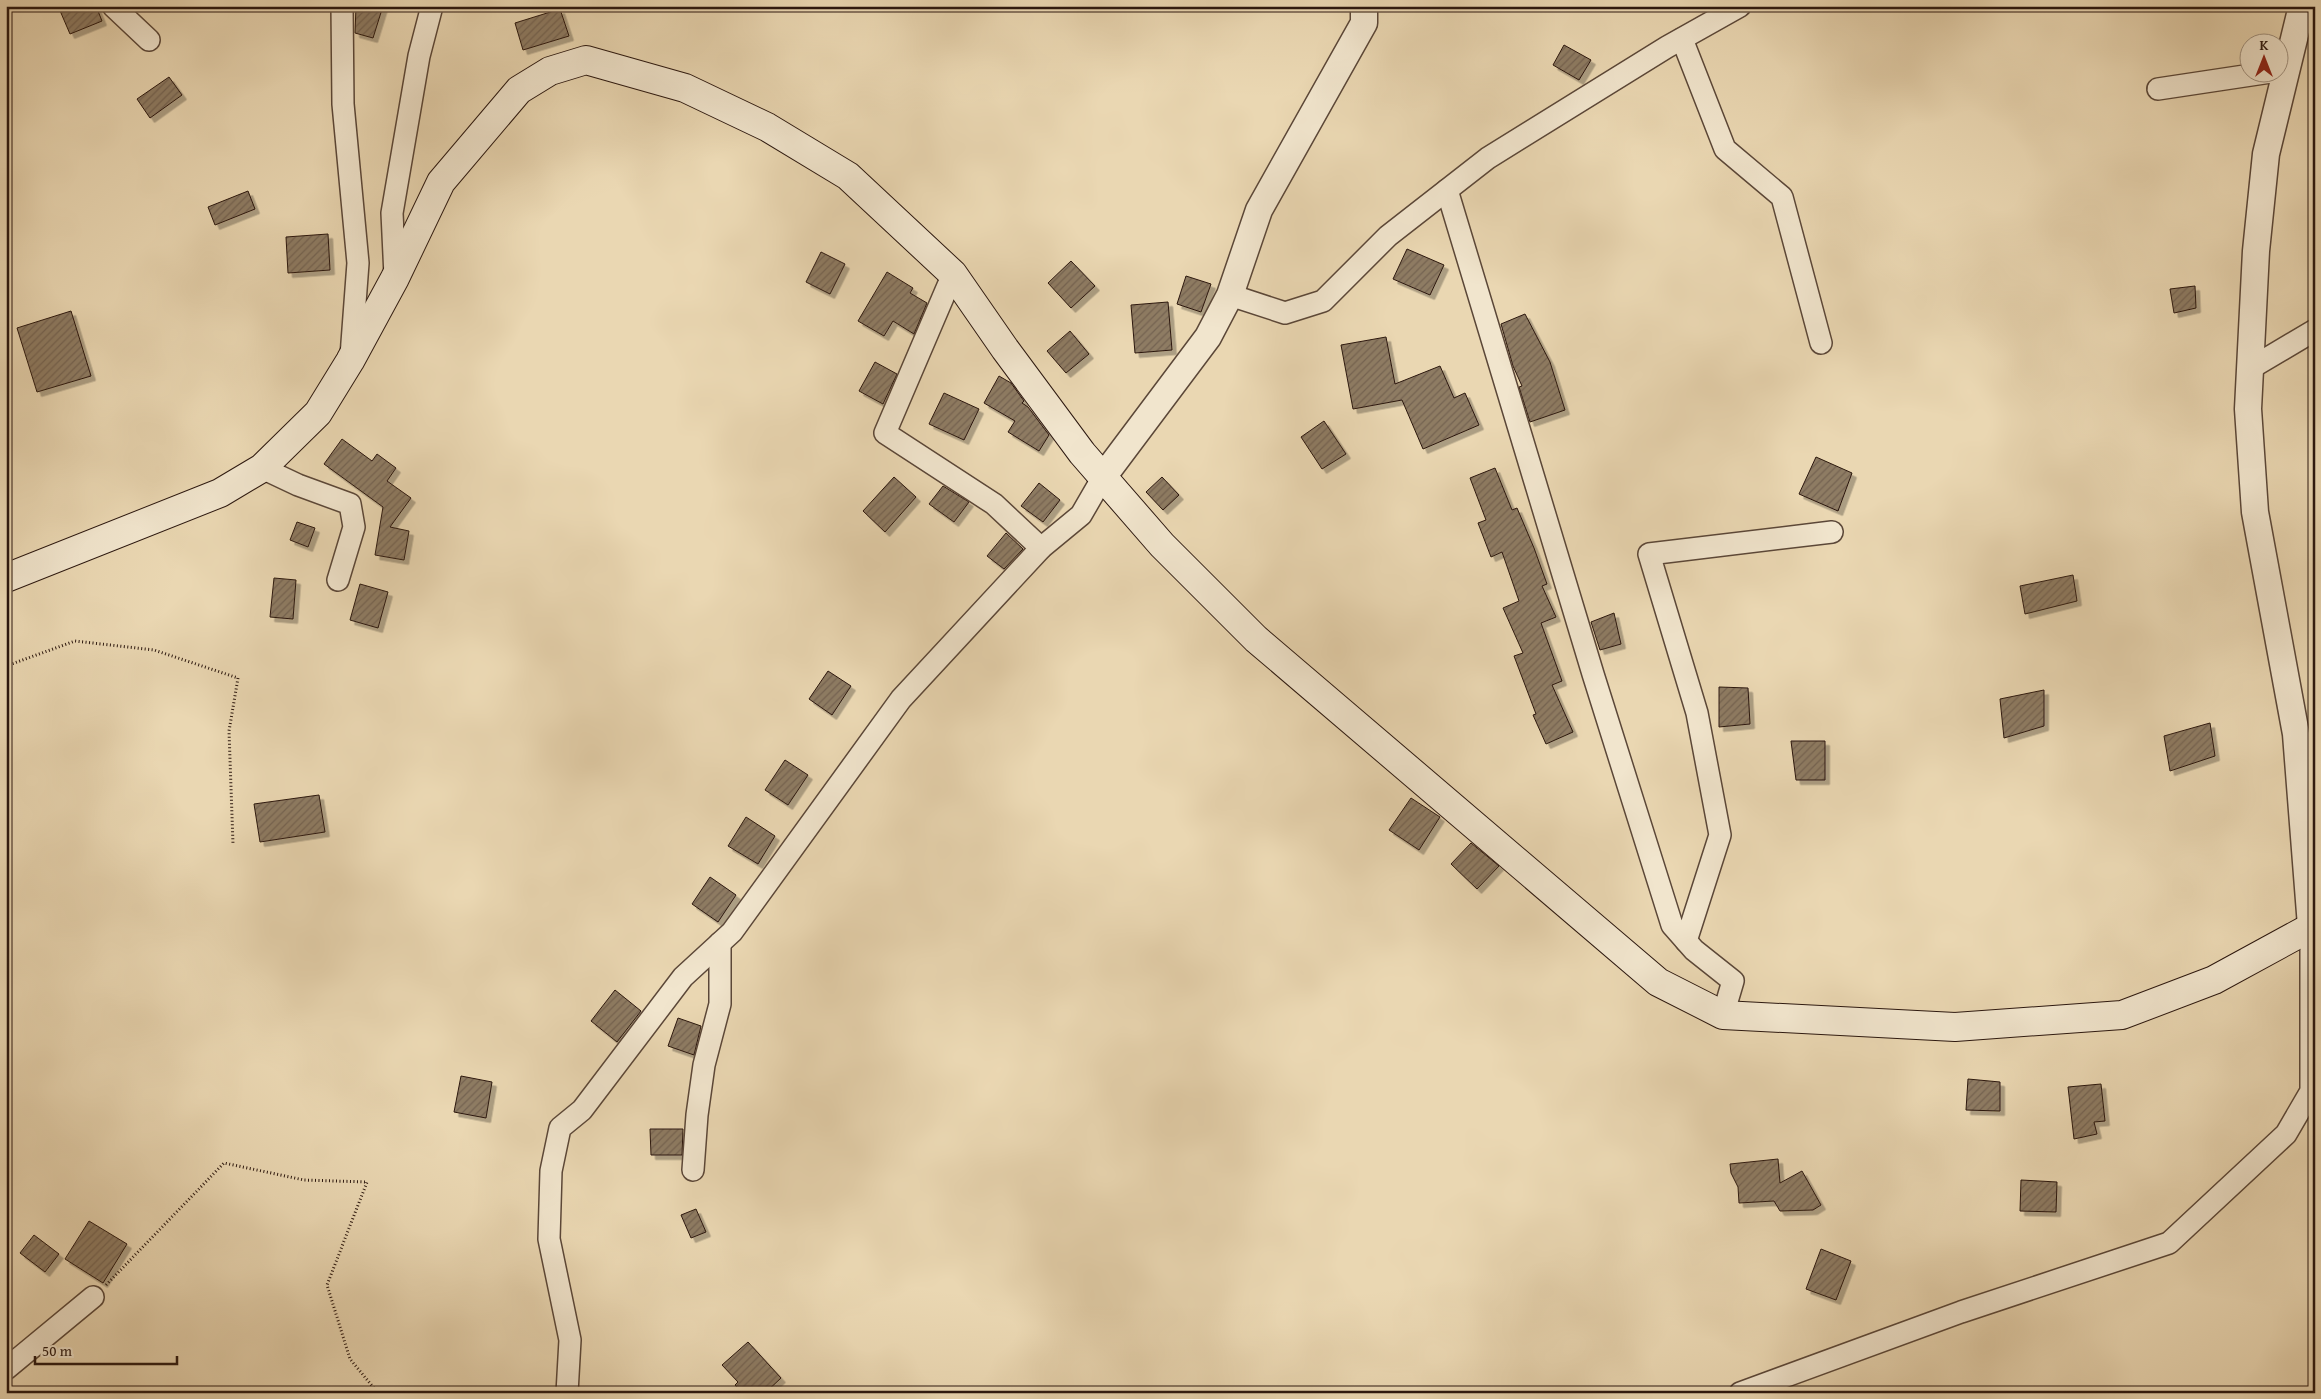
<svg xmlns="http://www.w3.org/2000/svg" width="2321" height="1399" viewBox="0 0 2321 1399" font-family="'Gentium Book Plus',serif">
  <style>
    .building { fill: url(#building-hatch); stroke: #2b170f; filter: url(#shadow) }
    .lines { fill: none; stroke-linecap: round; stroke-linejoin: round }
    .minor-casing { stroke: #5b4738; stroke-width: 24 }
    .tertiary-casing { stroke: #5b4738; stroke-width: 29 }
    .secondary-casing { stroke: #2b170f; stroke-width: 30 }
    .path { stroke: #2b170f; stroke-width: 3; stroke-dasharray: 1 2.5; stroke-linecap: butt }
    .minor { stroke: #f1e5cd; stroke-width: 21 }
    .tertiary { stroke: #f1e5cd; stroke-width: 26 }
    .secondary { stroke: #f1e5cd; stroke-width: 28 }
  </style>
  <defs>
    <pattern id="building-hatch" width="6" height="6" patternUnits="userSpaceOnUse" patternTransform="scale(1.25)"><rect width="6" height="6" fill="#8e7b64"/><path d="M-1 1l2-2M0 6l6-6M5 7l2-2" fill="none" stroke="#746451"/></pattern>
    <filter id="shadow"><feDropShadow dx="4.5" dy="4.5" stdDeviation="0" flood-color="#0004"/></filter>
  </defs>
  <rect width="100%" height="100%" fill="#ead7b2"/>
  <filter id="stains"><feTurbulence type="fractalNoise" baseFrequency=".004" numOctaves="4"/><feColorMatrix values="0 0 0 0 .2 0 0 0 0 .09 0 0 0 0 .02 0 0 0 .5 -.17"/></filter>
  <radialGradient id="worn" r=".72"><stop offset=".6" stop-color="#630" stop-opacity="0"/><stop offset="1" stop-color="#630" stop-opacity=".3"/></radialGradient>
  <g class="building">
    <polygon points="58,6 96,6 102,21 70,34"/>
    <polygon points="356,6 383,6 373,38 355,33"/>
    <polygon points="560,9 569,36 523,50 515,23"/>
    <polygon points="1564,45 1591,60 1579,80 1553,65"/>
    <polygon points="169,77 182,95 150,118 137,99"/>
    <polygon points="248,191 255,209 215,225 208,207"/>
    <polygon points="328,234 330,270 288,273 286,237"/>
    <polygon points="1407,249 1444,265 1430,295 1393,279"/>
    <polygon points="821,252 845,264 830,294 806,282"/>
    <polygon points="1071,261 1095,286 1071,308 1048,283"/>
    <polygon points="887,272 913,288 910,293 927,303 914,334 893,321 884,336 858,321"/>
    <polygon points="1186,276 1211,284 1201,312 1177,304"/>
    <polygon points="2195,286 2196,308 2174,313 2170,289"/>
    <polygon points="1168,302 1172,350 1135,353 1131,305"/>
    <polygon points="71,311 91,376 37,392 17,328"/>
    <polygon points="1525,314 1550,362 1565,410 1530,422 1519,387 1522,386 1513,366 1501,324"/>
    <polygon points="1070,331 1089,354 1066,373 1047,351"/>
    <polygon points="1386,337 1395,384 1440,366 1454,398 1465,393 1479,425 1423,449 1402,400 1353,409 1341,345"/>
    <polygon points="875,362 897,374 883,404 859,391"/>
    <polygon points="999,376 1011,383 1024,401 1022,403 1028,407 1049,435 1039,451 1008,432 1015,421 984,403"/>
    <polygon points="944,393 979,409 964,440 929,424"/>
    <polygon points="1324,421 1346,454 1322,469 1301,437"/>
    <polygon points="342,439 372,461 377,454 396,468 387,481 411,498 390,527 409,531 404,560 375,555 383,507 324,464"/>
    <polygon points="1816,457 1852,473 1838,511 1799,494"/>
    <polygon points="1495,468 1512,510 1517,508 1534,548 1547,584 1542,586 1556,617 1541,623 1562,681 1552,685 1573,732 1546,744 1533,715 1536,714 1514,656 1523,653 1503,608 1519,601 1502,552 1491,557 1478,523 1486,520 1470,478"/>
    <polygon points="894,477 916,497 885,532 863,511"/>
    <polygon points="1162,477 1179,495 1163,510 1146,492"/>
    <polygon points="1039,483 1060,500 1043,522 1021,506"/>
    <polygon points="943,486 969,502 954,522 929,504"/>
    <polygon points="297,522 315,528 308,547 290,540"/>
    <polygon points="1006,533 1023,549 1004,569 987,556"/>
    <polygon points="2073,575 2077,601 2025,614 2020,586"/>
    <polygon points="274,578 296,580 293,619 270,617"/>
    <polygon points="360,584 388,592 378,628 350,620"/>
    <polygon points="1614,613 1621,644 1600,650 1591,622"/>
    <polygon points="828,671 851,686 832,715 809,699"/>
    <polygon points="1719,687 1748,688 1750,724 1719,727"/>
    <polygon points="2044,690 2044,726 2004,738 2000,699"/>
    <polygon points="2210,723 2215,756 2170,771 2164,736"/>
    <polygon points="1791,741 1825,741 1825,780 1796,780"/>
    <polygon points="785,760 808,775 788,805 765,790"/>
    <polygon points="319,795 325,832 260,842 254,804"/>
    <polygon points="1411,798 1440,817 1419,850 1389,830"/>
    <polygon points="746,817 775,836 758,864 728,846"/>
    <polygon points="1471,843 1499,866 1477,889 1451,864"/>
    <polygon points="710,877 736,895 718,922 692,904"/>
    <polygon points="615,990 641,1011 617,1042 591,1021"/>
    <polygon points="678,1018 701,1026 694,1055 668,1046"/>
    <polygon points="461,1076 492,1082 486,1118 454,1112"/>
    <polygon points="1968,1079 2000,1082 2000,1111 1966,1110"/>
    <polygon points="2101,1084 2105,1121 2094,1122 2097,1134 2074,1139 2068,1087"/>
    <polygon points="650,1129 683,1129 682,1155 651,1155"/>
    <polygon points="1778,1159 1780,1183 1802,1171 1821,1205 1813,1210 1780,1211 1774,1201 1739,1203 1738,1187 1731,1173 1730,1164"/>
    <polygon points="2021,1180 2057,1182 2056,1212 2020,1211"/>
    <polygon points="696,1209 706,1232 691,1238 681,1215"/>
    <polygon points="89,1221 127,1244 103,1283 65,1259"/>
    <polygon points="34,1235 59,1254 45,1272 20,1253"/>
    <polygon points="1821,1249 1851,1261 1836,1300 1806,1289"/>
    <polygon points="748,1342 781,1378 765,1393 742,1393 735,1385 738,1382 722,1365"/>
  </g>
  <g class="lines">
    <defs>
      <g id="minor">
        <polyline points="113,6 149,40"/>
        <polyline points="342,6 343,104 358,263 351,356"/>
        <polyline points="1682,39 1725,149 1782,197 1821,343"/>
        <polyline points="2158,89 2271,72"/>
        <polyline points="1447,190 1593,674 1672,925 1694,950 1733,981 1723,1015"/>
        <polyline points="953,274 885,433 994,504 1041,548"/>
        <polyline points="395,276 392,213 419,56 432,6"/>
        <polyline points="1230,295 1285,313 1323,301 1388,236 1488,158 1667,47 1740,6"/>
        <polyline points="2251,368 2315,330"/>
        <polyline points="262,468 298,485 350,504 354,527 338,580"/>
        <polyline points="1686,941 1720,835 1697,713 1649,554 1832,532"/>
        <polyline points="693,1170 697,1115 704,1065 720,1004 720,943"/>
        <polyline points="6,1369 93,1297"/>
        <polyline points="567,1393 570,1340 549,1239 551,1171 560,1128 582,1110 683,977 732,932 901,699 1041,548 1081,515 1103,477"/>
        <polyline points="1740,1393 1961,1312 2169,1243 2286,1134 2311,1091 2311,926"/>
      </g>
      <g id="tertiary">
        <polyline points="2302,6 2266,154 2256,251 2248,409 2255,512 2296,734 2311,926"/>
        <polyline points="1103,477 1208,337 1230,295 1259,210 1364,23 1364,6"/>
      </g>
      <polyline id="secondary" points="6,578 220,493 262,468 318,413 350,361 395,278 441,182 519,90 550,71 586,60 685,88 767,127 848,176 953,274 1005,349 1082,453 1162,545 1256,639 1658,982 1723,1015 1955,1027 2122,1015 2214,980 2315,925"/>
    </defs>
    <use href="#minor" class="minor-casing"/>
    <use href="#tertiary" class="tertiary-casing"/>
    <use href="#secondary" class="secondary-casing"/>
    <g class="path">
      <polyline points="6,666 75,641 154,650 238,678 229,731 233,844"/>
      <polyline points="106,1285 224,1163 304,1180 367,1182 327,1285 350,1359 378,1393"/>
    </g>
    <use href="#minor" class="minor"/>
    <use href="#tertiary" class="tertiary"/>
    <use href="#secondary" class="secondary"/>
  </g>
  <rect width="2321" height="1399" fill="none" stroke="#ead7b2" stroke-width="25"/>
  <rect x="8" y="8" width="2306" height="1384" fill="none" stroke="#2b170f" stroke-width="2.5"/>
  <rect x="12" y="12" width="2296" height="1374" fill="none" stroke="#2b170f"/>
  <g transform="translate(2264 58)"><circle r="24" fill="#f1e5cd" stroke="#a29381"/>
  <path d="M0-4L9 19L0 12L-9 19Z" fill="#8f2418"/>
  <text y="-8" font-size="14" font-weight="bold" text-anchor="middle" fill="#2b170f">K</text>
  </g>
  <path d="M35 1356v8h142v-8" fill="none" stroke="#2b170f" stroke-width="2.5"/>
  <text x="42" y="1356" font-size="15" fill="#2b170f" stroke="#f1e5cd" stroke-width="4" paint-order="stroke">50 m</text>
  <rect width="100%" height="100%" filter="url(#stains)"/>
  <rect width="100%" height="100%" fill="url(#worn)"/>
</svg>
